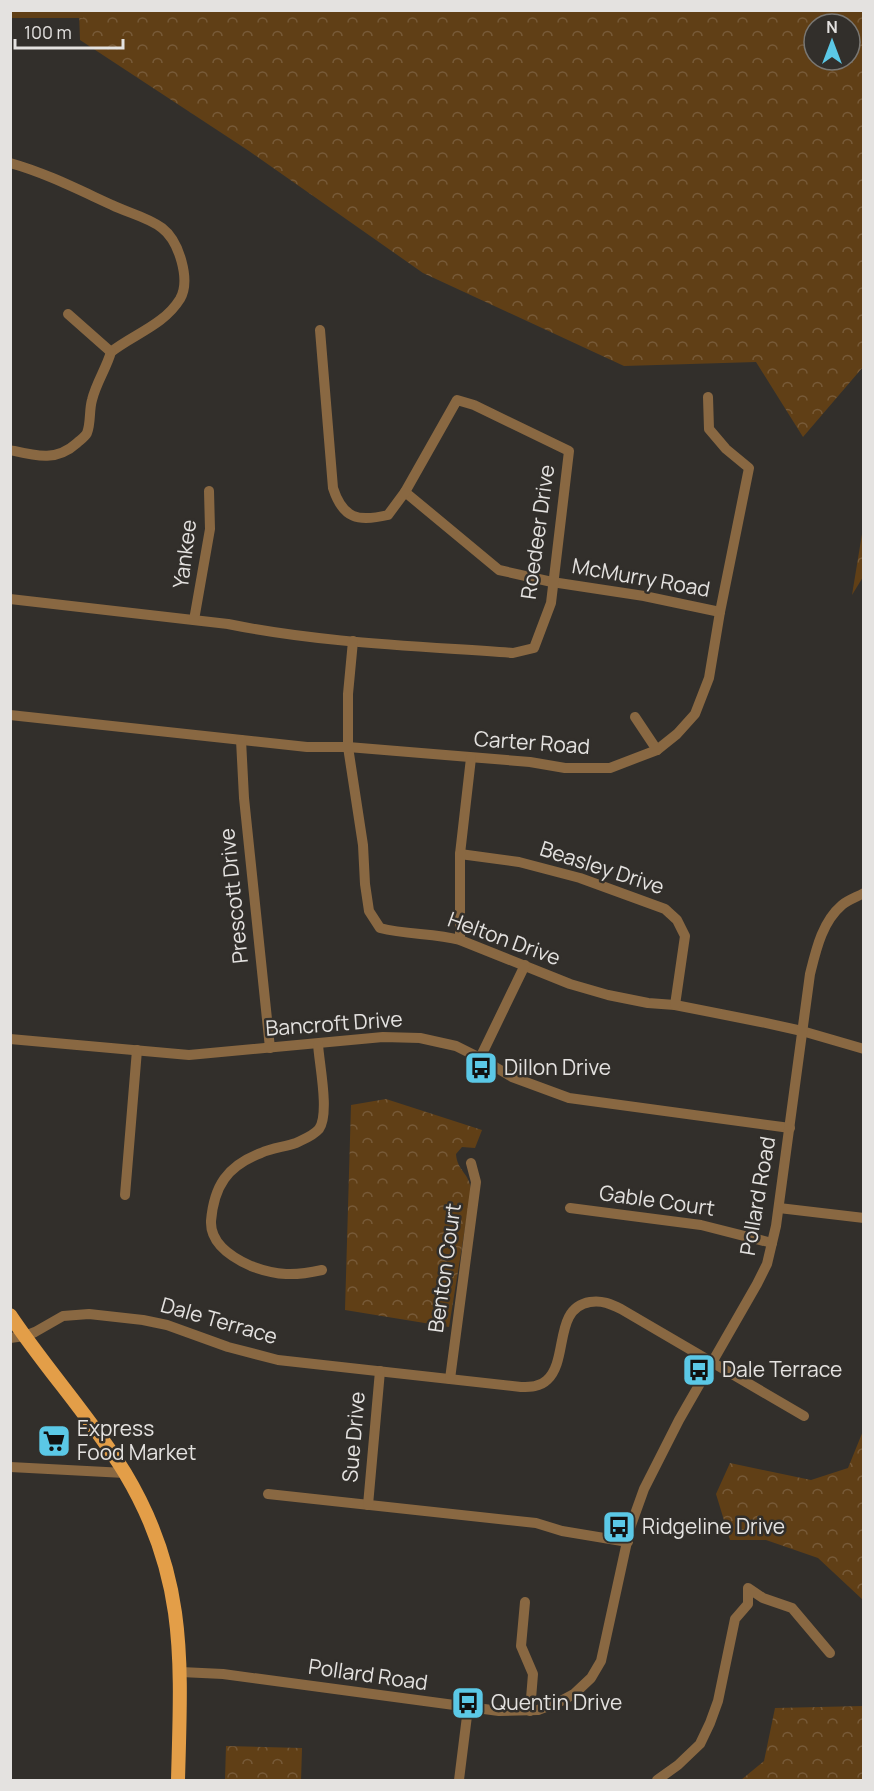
<svg xmlns="http://www.w3.org/2000/svg" width="874" height="1791" viewBox="0 0 874 1791" font-family="Manrope,sans-serif">
  <style>
    .forest { fill: url(#forest-crowns); fill-rule: evenodd }
    .park { fill: url(#park-tufts) }
    .lines { fill: none; stroke-linecap: round; stroke-linejoin: round }
    .minor { stroke: #896842; stroke-width: 10 }
    .major { stroke: #e39e48; stroke-width: 14 }
    .labels { text-anchor: middle; stroke-width: 5; stroke-linejoin: round; paint-order: stroke }
    .street-label { font-size: 21px; fill: #e4e2e0; stroke: #322f2b }
    .poi-label { font-size: 21px; fill: #e4e2e0; stroke: #322f2b; text-anchor: start }
  </style>
  <defs>
    <pattern id="forest-crowns" width="20" height="18" patternUnits="userSpaceOnUse" patternTransform="scale(1.5)"><rect width="20" height="18" fill="#603f16"/><path d="M2 6a3 3 0 1 1 6 0M12 15a3 3 0 1 1 6 0" fill="none" stroke="#775a38"/></pattern>
    <pattern id="park-tufts" width="24" height="20" patternUnits="userSpaceOnUse" patternTransform="scale(1.5)"><rect width="24" height="20" fill="#603f16"/><path d="M3 7l-1-3M5 7V3M7 7l1-3M15 17l-1-3M17 17v-4M19 17l1-3" fill="none" stroke="#775a38"/></pattern>
  </defs>
  <rect width="100%" height="100%" fill="#322f2b"/>
  <g class="forest">
    <path d="M79 11H863V367L803 437 756 362 624 366 423 273 249 151 80 40ZM814 24H850V60H814Z"/>
    <polygon points="863,528 863,577 852,595"/>
    <path d="M386 1099 482 1130 475 1148 462 1147 456 1154C457 1171 470 1173 471 1191L449 1327 345 1310 351 1105Z"/>
    <polygon points="863,1431 863,1600 818,1558 766,1540 730,1540 716,1494 730,1463 811,1480 848,1468"/>
    <polygon points="863,1706 863,1780 741,1780 764,1761 775,1708"/>
    <polygon points="226,1746 302,1748 301,1780 225,1780"/>
  </g>
  <polygon class="park" points="10,11 83,11 83,18 11,18"/>
  <g class="lines">
    <g class="minor">
      <path d="M10 163C46 173 79 190 112 205 128 213 148 217 162 228 179 241 191 280 180 299 164 325 134 334 111 352 106 369 96 383 92 400 89 410 91 423 87 433 85 437 80 440 77 443 56 462 36 456 10 450"/>
      <polyline points="68,314 111,352"/>
      <polyline points="405,492 499,570 552,582 644,596 720,612"/>
      <path d="M10 599 228 624C321 643 418 646 513 653L534 648 551 603 569 451 474 405 457 400 405 492 388 515C358 522 343 519 333 488L320 330"/>
      <polyline points="194,620 210,529 209,491"/>
      <path d="M353 641 348 694V747L363 845 365 884 369 911 380 928C407 935 434 933 460 940L570 984 608 995 648 1003 675 1005 761 1022 802 1031 864 1049"/>
      <polyline points="10,715 307,747 348,747 530,762 565,768 610,768 657,750 677,734 695,714 709,678 720,612 749,468 726,449 709,429 708,397"/>
      <polyline points="635,717 657,750"/>
      <polyline points="241,740 244,798 270,1048"/>
      <polyline points="460,854 519,862 580,878 665,909 677,920 685,936 675,1005"/>
      <polyline points="460,940 460,854 471,758"/>
      <polyline points="10,1039 189,1055 383,1037 420,1038 456,1046 480,1058 512,1077 569,1098 790,1128"/>
      <path d="M318 1044C319 1063 330 1114 319 1129 313 1136 304 1139 296 1143 284 1147 272 1148 261 1153 227 1166 214 1186 211 1221 210 1244 233 1258 251 1266 277 1276 295 1276 322 1270"/>
      <polyline points="480,1058 525,965"/>
      <polyline points="125,1195 137,1050"/>
      <polyline points="570,1208 701,1225 772,1243"/>
      <polyline points="779,1208 864,1218"/>
      <path d="M10 1338 25 1336 35 1332 63 1316 89 1314 143 1320 167 1325 228 1347 278 1360 521 1387C530 1387 540 1387 547 1380 569 1360 553 1308 590 1302 602 1300 611 1304 621 1309L804 1416"/>
      <polyline points="450,1379 476,1182 471,1163"/>
      <polyline points="10,1467 125,1473"/>
      <polyline points="268,1494 536,1523 562,1531 628,1542"/>
      <polyline points="368,1505 380,1371"/>
      <polyline points="525,1602 521,1646 533,1674 530,1711"/>
      <path d="M181 1672 223 1674 499 1711 538 1710 561 1701 574 1694 591 1678 601 1661 630 1528 644 1489 679 1420 757 1284 767 1264 776 1226 810 974C816 950 822 922 842 905 848 900 857 897 864 893"/>
      <polyline points="459,1780 468,1708"/>
      <polyline points="657,1780 678,1765 700,1744 710,1723 718,1701 735,1619 748,1604 748,1588 763,1598 792,1608 830,1653"/>
    </g>
    <path class="major" d="M10 1315C46 1369 91 1418 125 1473 188 1578 181 1664 178 1780"/>
  </g>
  <defs>
    <symbol id="bus-square" viewBox="-11 -11 22 22"><rect x="-9" y="-9" width="18" height="18" rx="4" fill="#5bc8e6" stroke="#322f2b"/><path d="M-5-6H5V4H4V6H2V4H-2V6H-4V4H-5ZM-3.5-4V0h7V-4ZM-3.5 1.2v1.5H-2V1.2ZM2 1.2v1.5H3.5V1.2Z" fill="#111"/></symbol>
    <symbol id="supermarket-square" viewBox="-11 -11 22 22"><rect x="-9" y="-9" width="18" height="18" rx="4" fill="#5bc8e6" stroke="#322f2b"/><path d="M-6-5.5h2.5l.6 2H6L4.5 2H-2.5L-4.4-4H-6ZM-1.5 3.2a1.3 1.3 0 1 0 .1 0ZM3 3.2a1.3 1.3 0 1 0 .1 0Z" fill="#111"/></symbol>
  </defs>
  <g fill-rule="evenodd">
    <use href="#bus-square" x="462" y="1049" width="38" height="38"/>
    <use href="#bus-square" x="680" y="1351" width="38" height="38"/>
    <use href="#supermarket-square" x="35" y="1422" width="38" height="38"/>
    <use href="#bus-square" x="600" y="1508" width="38" height="38"/>
    <use href="#bus-square" x="449" y="1684" width="38" height="38"/>
  </g>
  <g class="labels">
    <g class="street-label">
      <text transform="translate(538 532) rotate(-82)" y="7">Roedeer Drive</text>
      <text transform="translate(185 554) rotate(-83)" y="7">Yankee</text>
      <text transform="translate(641 578) rotate(10)" y="7">McMurry Road</text>
      <text transform="translate(532 743) rotate(4)" y="7">Carter Road</text>
      <text transform="translate(602 868) rotate(18)" y="7">Beasley Drive</text>
      <text transform="translate(234 896) rotate(-96)" y="7">Prescott Drive</text>
      <text transform="translate(504 939) rotate(20)" y="7">Helton Drive</text>
      <text transform="translate(334 1024) rotate(-4)" y="7">Bancroft Drive</text>
      <text transform="translate(758 1196) rotate(-80)" y="7">Pollard Road</text>
      <text transform="translate(657 1201) rotate(8)" y="7">Gable Court</text>
      <text transform="translate(445 1268) rotate(-82)" y="7">Benton Court</text>
      <text transform="translate(219 1321) rotate(16)" y="7">Dale Terrace</text>
      <text transform="translate(354 1437) rotate(-85)" y="7">Sue Drive</text>
      <text transform="translate(368 1675) rotate(8)" y="7">Pollard Road</text>
    </g>
    <g class="poi-label">
      <text x="504" y="1075">Dillon Drive</text>
      <text x="722" y="1377">Dale Terrace</text>
      <text x="77" y="1436">Express<tspan x="77" dy="24">Food Market</tspan></text>
      <text x="642" y="1534">Ridgeline Drive</text>
      <text x="491" y="1710">Quentin Drive</text>
    </g>
  </g>
  <rect width="874" height="1791" fill="none" stroke="#e4e2e0" stroke-width="24"/>
  <g transform="translate(832 42)"><circle r="28" fill="#322f2b" stroke="#797773" stroke-width="1.5"/>
  <path d="M0-4.5L10 22L0 15L-10 22Z" fill="#5bc8e6"/>
  <text y="-9" font-size="16" font-weight="bold" text-anchor="middle" fill="#e4e2e0">N</text>
  </g>
  <path d="M15 39v9h108v-9" fill="none" stroke="#e4e2e0" stroke-width="3"/>
  <text x="24" y="39" font-size="18" fill="#e4e2e0" stroke="#322f2b" stroke-width="4.5" paint-order="stroke">100 m</text>
</svg>
